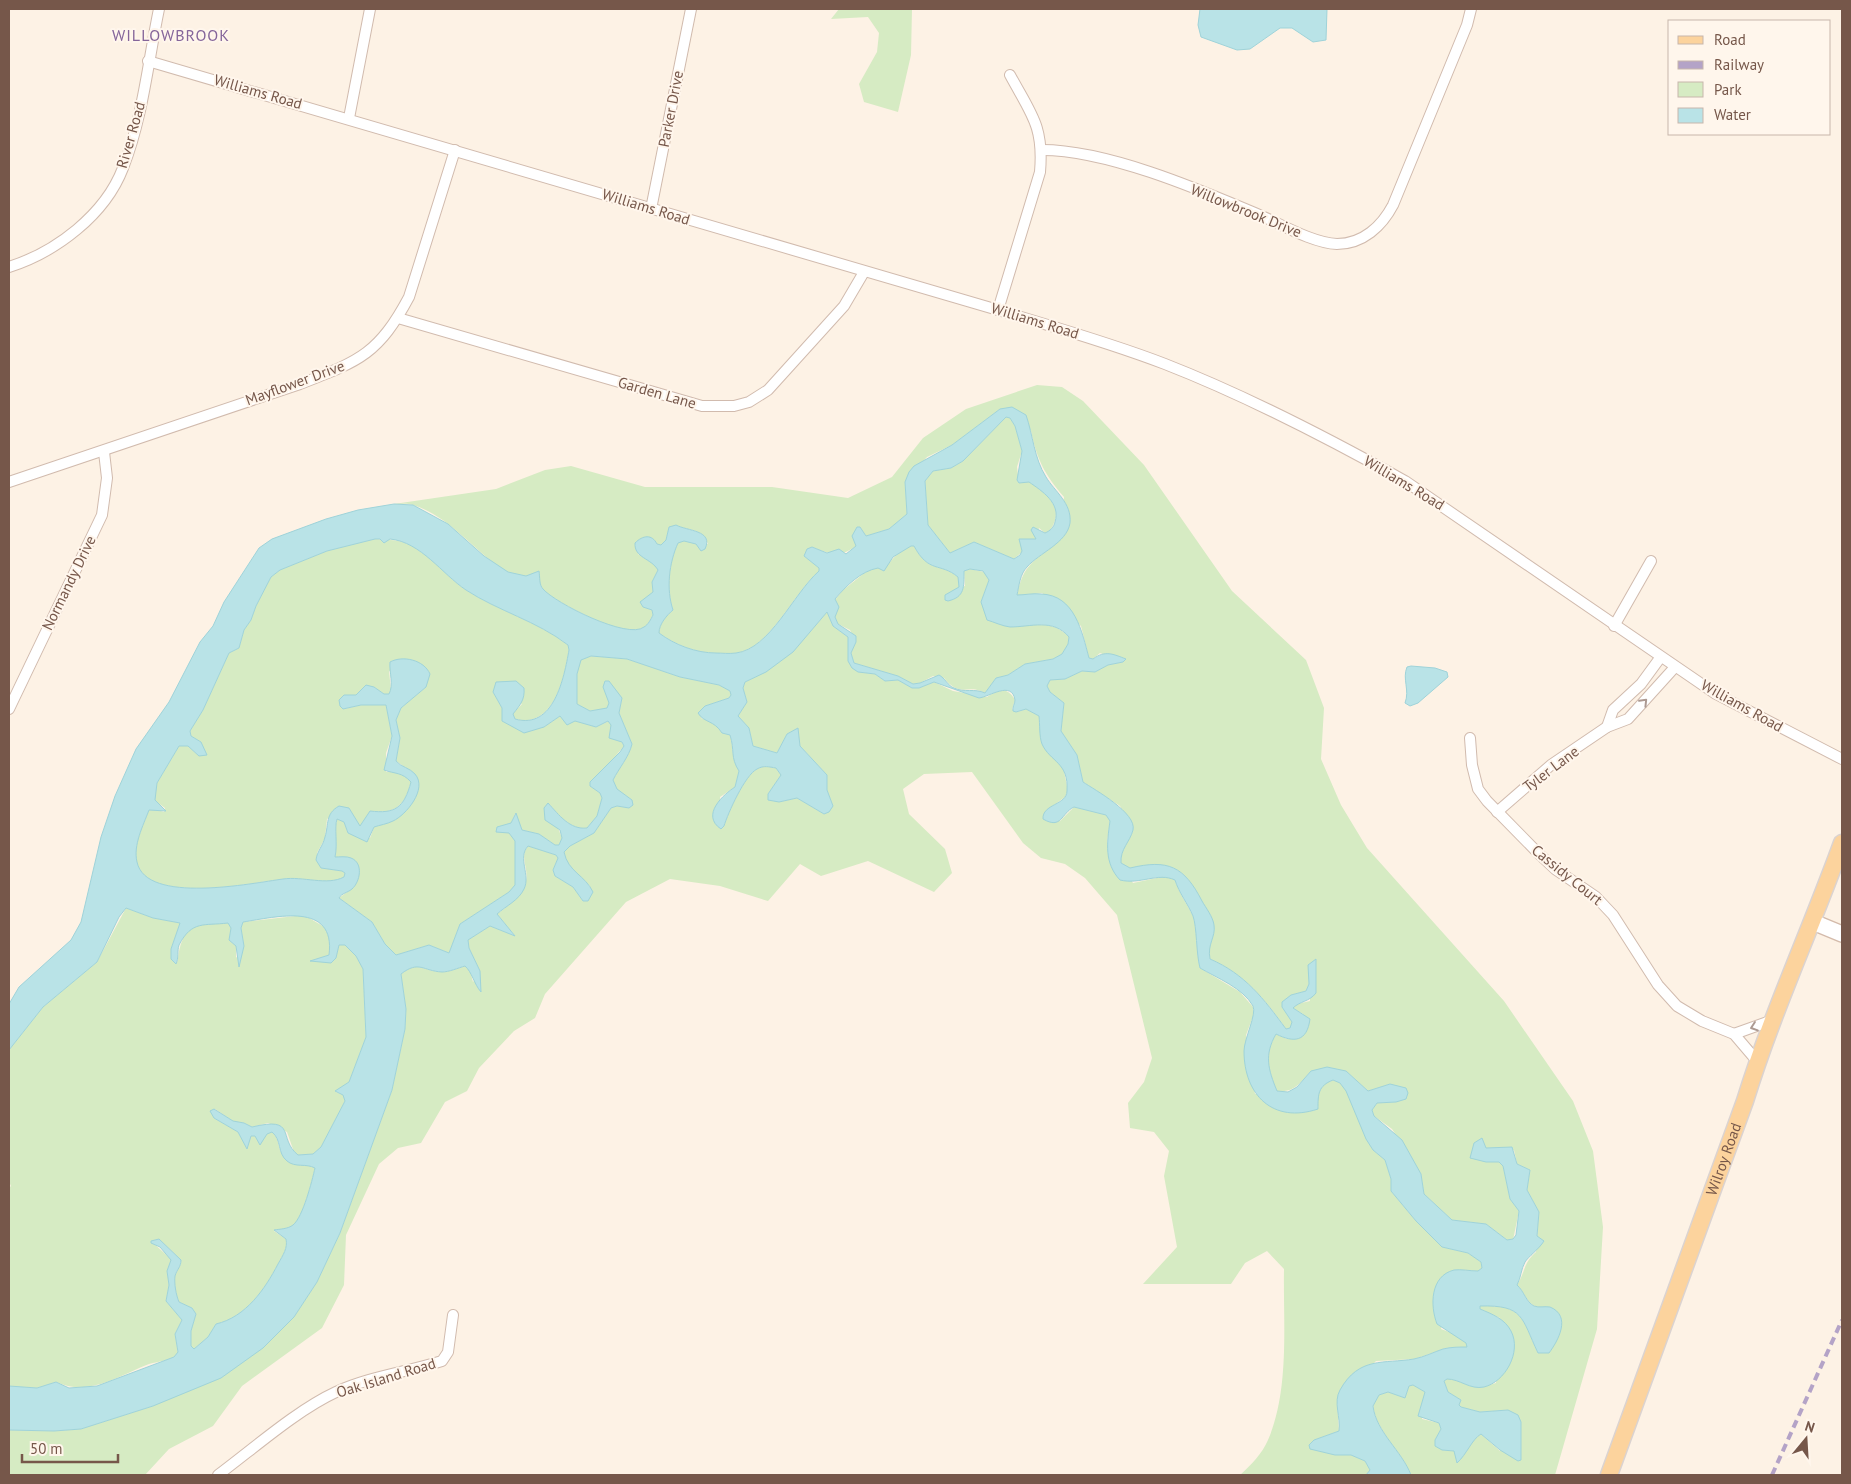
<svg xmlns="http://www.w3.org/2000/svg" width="1851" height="1484" viewBox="0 0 1851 1484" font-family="'PT Sans',sans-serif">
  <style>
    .green { fill: #d6ebc3 }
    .water { fill: #b9e3e7; stroke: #9fd3d9; fill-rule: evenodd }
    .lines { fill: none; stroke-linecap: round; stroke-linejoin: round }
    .minor-casing { stroke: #d1bbae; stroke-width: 12 }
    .secondary-casing { stroke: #d4bbab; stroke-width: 18 }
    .primary-casing { stroke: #dbd3d0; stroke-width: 19 }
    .minor { stroke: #fff; stroke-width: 10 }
    .secondary { stroke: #fff; stroke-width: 15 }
    .primary { stroke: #fcd39d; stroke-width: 16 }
    .rail { stroke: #b4a3c7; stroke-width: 4; stroke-dasharray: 8 5; stroke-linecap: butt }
    .oneway { stroke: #ad9a92 }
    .labels { text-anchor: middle; stroke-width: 4; stroke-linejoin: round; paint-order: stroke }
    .street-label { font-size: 15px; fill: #76574a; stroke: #fff6ec }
    .neighbourhood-label { font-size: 16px; letter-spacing: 1px; fill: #85659a; stroke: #fff6ec }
  </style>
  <rect width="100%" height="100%" fill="#fdf2e5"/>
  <g class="green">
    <polygon points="839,9 912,9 911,55 898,112 864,102 859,84 877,52 879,33 868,17 831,19"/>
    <path d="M1037 385 1062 387 1083 401 1144 465 1232 591 1306 660 1324 708 1321 759 1341 805 1367 848 1504 1001 1573 1101 1593 1151 1603 1227 1597 1329 1555 1475H1411C1402 1451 1376 1432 1373 1405L1379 1395 1388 1392 1405 1398 1409 1386 1413 1385 1425 1392 1422 1419 1439 1423 1441 1429 1435 1440 1442 1450 1455 1451 1457 1462C1467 1455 1470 1440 1481 1434L1500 1451 1508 1410 1480 1412 1461 1407 1459 1405 1461 1400 1448 1392 1444 1381 1446 1379C1470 1379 1467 1392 1496 1383L1500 1318 1480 1309V1306C1524 1305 1521 1317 1538 1353L1560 1316C1549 1304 1547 1310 1535 1306 1527 1303 1524 1291 1517 1285 1526 1271 1522 1265 1536 1252L1539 1212 1527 1190 1530 1170 1517 1164 1514 1150 1486 1162H1499L1503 1166 1510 1199 1519 1211 1513 1240H1507L1486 1224 1452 1220 1424 1194 1421 1174 1392 1129 1374 1116 1372 1110 1377 1103 1396 1102 1390 1084 1368 1091 1346 1071H1311C1300 1083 1294 1093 1277 1091 1267 1067 1263 1057 1276 1034L1287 1039 1303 1014 1292 1008 1297 1004 1310 1001 1308 965 1309 984 1306 991 1291 995 1282 1007 1292 1022 1291 1028 1286 1029C1266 1000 1243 973 1210 959L1208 949 1214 930C1194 886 1188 854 1130 869L1121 863V853L1133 831 1120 806 1083 782 1077 755 1061 731 1064 703 1050 692 1047 686 1050 680 1065 679 1082 671 1095 672 1108 665 1123 662 1100 653 1093 659 1089 658 1081 626 1042 593 1017 596C1023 564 1034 561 1058 542L1064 497C1045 475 1037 460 1031 431L1000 409 952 445 927 457 905 482 907 514 889 529 866 536 860 527 856 546C840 558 830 554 812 547L804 556 819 568V571C793 593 770 649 736 653 729 654 722 653 716 653 696 653 676 645 659 633 659 624 667 615 673 610 666 589 669 562 678 543L683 540 696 544H708C703 527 684 529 669 527L666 540 661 545 657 544 638 554 654 563 658 570 652 582 653 592 643 607 652 610 653 615C651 618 648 625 645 627 628 641 558 603 544 591 541 588 541 585 537 582 527 576 515 576 505 571 475 552 448 515 413 505 408 503 400 504 394 504L496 489 545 470 571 466 645 487H772L848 498 892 477 923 438 966 409Z"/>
    <path d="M1006 417 1010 418 1015 426 1022 451 1017 467 1019 483 1029 481C1048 495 1067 509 1048 533H1045L1039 528 1036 539 1014 559 974 542 950 553 928 525 925 481 933 471 951 468 963 461Z"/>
    <path d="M375 539C390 540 402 539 415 548 434 559 448 578 466 590 498 611 537 621 568 645L569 650C564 678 554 729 515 719L512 714 522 704 493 692 502 708V721L544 727 560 716 596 727 609 721 624 746 590 786 600 793 602 798 597 816 587 828C570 830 559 815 548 803L562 838 559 845H555L539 834 522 830 515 814 511 823 509 833 515 841 516 885 509 892 460 924 449 953 429 945 396 955 385 944 372 922 339 898 355 886 335 857C338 844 334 829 337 819L344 822 348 833 370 838 374 827C410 816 409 808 415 774L396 761 400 738 396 720 401 708 426 687 389 671 391 690 389 694H384L374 687 356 695H344V709L361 705H386L392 736 386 753V772C397 770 404 774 411 782 404 807 395 814 370 811L360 827 349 808 327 819 325 838 317 853 321 868 342 871 345 873 344 877C327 886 303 877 284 879 254 882 145 906 136 861 133 844 143 826 149 810L155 809 164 812 165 808 154 800 157 783 179 746H188L199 756 201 742 191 736 190 731 203 710 229 653 239 648 244 630 251 620 256 606 271 577 280 570 327 551Z"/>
    <path d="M911 546H914C929 574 940 562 958 577L960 587 965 586 964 571 970 569 984 572 989 580 981 602 1008 627C1029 625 1053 619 1069 637L1068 644 1062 654 1053 659 1025 664 1008 675 996 678 985 693C966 683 961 699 944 678L933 676 920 683 913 684 898 676 854 663 851 653 856 642 850 630 838 624 835 617V600L842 591 868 570 886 566 902 549Z"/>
    <path d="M827 612 833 626 848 637V661L858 672 875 674 885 681 898 680 912 688H919L934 682 953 691 987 697C999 690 1007 686 1015 700L1012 709 1017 712 1026 709 1039 716 1042 743 1063 766 1068 791 1065 797 1046 811 1060 821 1074 807 1106 815 1110 821 1107 842 1133 883 1166 876 1175 880C1179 893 1187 904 1193 916 1197 927 1196 953 1200 968L1240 992 1253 1007 1254 1014 1246 1035 1255 1094 1318 1092 1325 1083 1333 1080 1340 1083 1347 1091 1373 1150 1385 1160 1391 1179V1191L1416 1221 1442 1247 1468 1253 1481 1262 1482 1268 1478 1271 1455 1270 1441 1329 1457 1335 1467 1343V1347L1446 1348 1415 1359 1376 1361 1337 1401 1339 1431 1314 1440 1335 1455H1351L1365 1461 1370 1470 1366 1475H1240C1251 1465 1262 1454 1268 1440 1290 1389 1283 1323 1284 1269L1267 1251 1245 1263 1231 1284H1143L1177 1247 1164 1176 1169 1151 1154 1132 1130 1128 1128 1103 1144 1082 1152 1058 1117 915 1085 878 1065 864 1041 858 1023 843 972 772 924 774 903 789 909 814 945 849 952 873 934 892 868 861 821 876 800 864 768 901 720 886 670 879 626 902 545 994 535 1018 514 1031 479 1068 467 1091 445 1102 421 1143 398 1148 379 1164 346 1235 344 1285 322 1328 242 1386 213 1426 169 1449 145 1475H9V1430L54 1431 81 1429 153 1406 294 1317 317 1282 340 1233 392 1090 405 1029 406 1009 401 974C419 960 422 971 442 972 449 972 458 968 465 966L470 970 473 982 480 971 469 948 468 940 490 926 515 936 497 914C509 905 522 896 526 881 529 869 519 856 528 846L556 855 558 858 553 870 555 876 573 887 583 901 590 886 566 864 564 852 570 846 594 833 611 808 617 806 629 808 632 800 616 789 613 780C619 768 629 757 632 744L619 713 622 698 603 687 610 703 607 709 590 711 577 704V674L580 660 591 656 627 659 680 677 719 685 730 691 731 695 729 698 705 706 701 718 717 724 722 733 730 735C734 750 731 758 739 771L735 787 720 797 724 826C728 813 745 775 757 769 764 765 769 767 776 768L781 775 768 794 779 802 797 798 824 814 833 806 827 790V775L800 746 798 729 787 734 777 753 753 746 749 728 738 716 747 702 743 688 745 682C785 663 799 645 827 612Z"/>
    <path d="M126 908 153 918 180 923 171 949 178 962C178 949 184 925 201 924 210 923 219 924 228 922L231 928 229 940 236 946V958L244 946 241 928 243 922 304 915 326 928 331 940 329 955 312 961 336 958 339 945H345L356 956 363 969 366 1037 349 1082 336 1092 344 1095 345 1101 321 1147 313 1154 298 1155 294 1152 287 1132 268 1123 252 1127 244 1123 234 1122 215 1109 214 1118 238 1132 247 1148 251 1135 272 1132C280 1139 277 1146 282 1154 290 1168 304 1162 315 1168 312 1181 303 1216 294 1225 288 1229 281 1229 274 1231L286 1239C288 1248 283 1255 278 1264 265 1289 246 1317 216 1324L208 1337 194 1349 191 1346V1331L196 1314 192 1308 179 1302C176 1295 174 1283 175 1276 177 1269 181 1267 181 1260L159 1239 151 1241 172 1260 167 1271 169 1285 166 1301 182 1320 175 1334 178 1353C172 1361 159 1361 149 1364 118 1376 89 1397 56 1382L37 1388 11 1387 9 1386V1188L11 1186 9 1182V1050L43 1007 97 962Z"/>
  </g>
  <g class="water">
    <polygon points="1200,9 1327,9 1326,40 1313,42 1292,28 1280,28 1250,49 1237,50 1201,37 1198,25"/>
    <path d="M1012 407 1026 415C1033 435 1034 458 1046 477 1055 492 1072 503 1070 523 1067 543 1039 553 1027 567 1020 574 1019 586 1017 595 1025 595 1033 593 1041 594 1075 595 1082 632 1089 658L1093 659C1105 650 1113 654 1126 659L1123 662 1108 665 1095 672 1082 671 1065 679 1050 680 1047 686 1050 692 1064 703 1061 731 1077 755 1083 782C1095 790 1137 813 1133 830 1130 842 1120 849 1121 863L1130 868C1168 859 1184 866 1202 901 1206 908 1213 917 1214 925 1216 937 1207 944 1210 959 1245 974 1264 999 1286 1029L1290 1028 1292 1022 1282 1007V1002L1291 995 1306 991 1309 984 1308 965 1316 959V993C1309 1002 1300 1001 1293 1008L1310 1019C1307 1042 1294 1043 1276 1034 1264 1055 1268 1069 1277 1091L1288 1092 1297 1087 1311 1071 1327 1067 1346 1071 1368 1091 1390 1084 1406 1088 1408 1093 1406 1099 1396 1102 1377 1103 1372 1110 1374 1116 1402 1140 1421 1174 1424 1194 1452 1220 1486 1224 1507 1240 1513 1239 1516 1235 1519 1211 1510 1199 1503 1166 1499 1162H1486L1470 1158 1474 1143 1482 1138 1486 1148 1512 1147 1517 1164 1530 1170 1527 1190 1539 1212 1537 1236 1544 1241C1539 1249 1528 1257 1525 1262 1521 1269 1521 1278 1517 1285 1524 1291 1526 1302 1534 1306 1539 1308 1545 1306 1550 1307 1572 1316 1558 1341 1549 1353H1538C1521 1317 1524 1305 1480 1306V1309C1492 1314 1505 1319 1511 1331 1522 1352 1505 1382 1484 1387 1470 1390 1460 1379 1447 1379L1444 1381 1448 1392 1461 1400 1459 1405 1461 1407 1480 1412 1508 1410 1518 1415 1521 1422V1460L1518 1461 1500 1450 1481 1434C1472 1439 1467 1454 1457 1463L1454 1451 1442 1450 1435 1446V1440L1441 1429 1439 1423 1418 1416 1425 1392 1413 1385 1409 1386 1405 1398 1388 1392 1379 1395 1373 1406C1376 1432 1402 1451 1411 1475H1366L1370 1470 1365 1461 1351 1455H1335L1310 1449 1309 1445 1314 1440 1339 1431C1341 1418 1333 1402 1340 1390 1359 1356 1384 1364 1414 1359 1424 1357 1434 1352 1443 1349 1451 1347 1459 1347 1467 1347L1466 1343 1437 1324C1430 1306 1430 1276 1454 1270 1461 1269 1470 1271 1478 1271L1482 1268 1481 1262 1468 1253 1442 1247 1416 1221 1391 1191V1179L1385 1160 1373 1150 1366 1139 1346 1091 1340 1083 1333 1080C1318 1086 1318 1094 1318 1109 1273 1124 1244 1095 1244 1051 1244 1039 1257 1014 1253 1006 1243 988 1217 978 1200 968 1196 953 1197 927 1193 916 1188 904 1179 893 1175 880 1158 872 1140 885 1120 880 1104 863 1107 843 1110 821L1106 815 1074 807C1061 813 1062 830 1043 819 1042 804 1067 805 1067 791 1069 762 1050 762 1042 744 1039 736 1040 724 1039 716L1026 709 1016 712 1013 711C1012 707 1015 704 1015 700 1012 680 989 697 979 698L934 682 919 688H912L898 680 885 681 875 674 858 672 852 668 848 661V637L833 626 827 612 793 652 766 672 745 682 743 688 747 702 738 716 749 728 753 746 777 753 787 734 798 728 800 746 827 775V790L833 806 829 812 824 814 797 798 779 802 768 800V794L781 775 776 768C769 767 764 765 757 769 745 775 728 813 724 826L721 829C700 815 724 794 735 787L739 771C730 757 735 751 730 735L722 733C714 720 704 723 698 713L705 706 729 698 731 695 730 691 719 685 680 677 627 659 591 656 581 660 577 674V704L590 711 607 708 609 703 603 687 605 681H609L622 698 619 713 632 744C629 757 619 768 613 780L617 789 632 800 633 805 629 808 617 806 611 808 594 833 570 846 564 852C568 872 585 875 593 892L588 901H583L573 887 555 876 553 870 558 858 556 855 528 846C517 858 531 875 524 889 519 900 506 906 497 914L515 936 490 926 468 940 469 948 480 971 481 992C474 984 472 972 465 966 458 968 449 972 442 972 423 971 419 960 401 974L406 1009 405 1029 392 1090 340 1233 317 1282 294 1317 263 1348 221 1378 153 1406 81 1429 54 1431 9 1430V1386L37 1388 56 1382 69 1388 97 1386 174 1357 178 1352 175 1334 182 1320 166 1301 169 1285 167 1271 171 1260 160 1247 151 1243V1241L159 1239 181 1260C181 1267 177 1269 175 1276 174 1283 176 1295 179 1302L192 1308 196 1314 191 1331V1346L194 1349 208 1337 216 1324C246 1317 265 1289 278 1264 283 1255 288 1248 286 1239L274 1230C280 1229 288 1229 293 1225 303 1217 312 1181 315 1168 306 1163 295 1168 287 1161 277 1153 282 1140 272 1132L267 1134 260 1145 255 1136H251L247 1149 238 1132 214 1118 210 1111 214 1109 233 1121 244 1123 252 1127C298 1116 277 1138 298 1155L313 1154 321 1147 345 1101 343 1095 335 1091 349 1082 366 1037 363 969 356 956 345 945H339L336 958 331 963 310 961 329 955C336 901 276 917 243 922L241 928 244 946 239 967 236 946 229 940 231 928 228 923C204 926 192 920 179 945 177 951 179 958 176 964L171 959V949L180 923 153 918 126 908 119 917 97 962 43 1007 9 1050V1004L19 987 71 940 81 922 101 837 115 796 136 749 169 702 200 642 213 626 224 602 259 548 272 539 326 519 358 510 394 504 413 505 448 524 484 556 508 572 526 576 539 571C540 577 539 585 543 589 555 603 628 640 644 627 648 625 651 619 653 615L652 610 643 607 640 602 653 592 652 582 658 570C651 558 634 558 635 543 643 535 652 534 657 544L661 545 666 540 669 527 676 525C687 531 714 530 705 549L701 551 696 544 684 541 678 543C669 563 666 589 673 610 667 615 659 624 659 633 675 645 696 653 716 653 722 653 729 654 736 653 770 649 793 594 819 571V568L804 556 807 549 812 547 827 553 839 549 846 554 856 546 852 536 857 527H860L866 536 889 529 907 514 905 482 909 472 914 466 952 445 1000 409ZM1006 417 1010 418 1015 426 1022 451 1017 480 1019 483 1029 482C1042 491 1061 503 1055 522 1054 527 1050 531 1045 533L1033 527 1031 530 1036 539H1019L1022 551 1020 555 1014 559 974 542 950 553 928 525 925 481 933 471 951 468 963 461ZM375 539H380L384 543 390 539C421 542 442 574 466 590 498 611 537 621 568 645L569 650C564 678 554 730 515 719L513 714C520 705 525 700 524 688L516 681 496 682 493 692 502 708V721L524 733 544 727 560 716 567 725 575 721 596 727 608 721 611 725 609 738 622 742 624 746 620 752 590 782V786L600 793 602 798 597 816 587 828C570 830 559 815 548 803L544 808 545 820 560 830 562 838 559 845H555L539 834 522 830 516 813 511 823 497 827 496 832 509 833 515 841V885L509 892 460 924 449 953 429 945 396 955 385 944 372 922 339 898C342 893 347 893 352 889 360 882 364 863 351 858 347 856 339 857 335 857 338 844 334 828 337 819L344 822 348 833 367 842 374 827C380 825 387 824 393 821 406 815 428 789 415 774 410 768 401 767 396 761L400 738 396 720 401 708 426 687 430 674C424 660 403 655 390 662 389 672 394 685 389 694H384L374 687 366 685 356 695H344L339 700 340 706 343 709 361 705H386L392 736 384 770C395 774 402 772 411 782 404 808 395 814 370 811L360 826 349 808 339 806C325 814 329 824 325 837 323 846 317 851 316 860L321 868 342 871 345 873 344 877C327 886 303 876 283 879 253 883 146 905 137 862 133 845 143 826 149 810L166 811 155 800 157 783 179 746H188L199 756 207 755 201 742 191 736 190 731 203 710 229 653 239 648 244 630 251 620 256 606 271 577 280 570 327 551ZM911 546H914C929 574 940 562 958 577L959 587 945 595V600L948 601C965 597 964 587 964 571L970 569 983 571 989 580 981 602 987 620C994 622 1002 626 1010 627 1031 627 1053 618 1069 637L1068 644 1062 654 1053 659 1025 664 1008 675 996 678 985 693C975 688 964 693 954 688 948 686 945 678 939 675L920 683 913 684 898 676 854 663 851 653 856 642V636L838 624 835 617 839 607 835 599C846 586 861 571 878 568L884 571 893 557Z"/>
    <path d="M1411 666 1435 668 1447 672 1448 677 1418 703 1410 706 1405 703C1410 690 1402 679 1407 667Z"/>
  </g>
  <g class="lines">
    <defs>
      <g id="minor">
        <path d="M148 61 998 310C1054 327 1111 343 1165 364 1247 396 1328 438 1405 481L1716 694 1842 759"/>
        <polyline points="349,118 370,9"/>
        <path d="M1042 150C1106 150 1196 188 1255 213 1279 223 1312 243 1337 244 1363 244 1382 226 1393 205L1467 25 1471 9"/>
        <polyline points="651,209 691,9"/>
        <path d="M9 267C56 252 105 215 123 168 143 117 148 62 159 9"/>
        <path d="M998 310 1040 172C1044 126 1031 114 1010 75"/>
        <polyline points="398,318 702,406 734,406 749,402 768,390 844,306 864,272"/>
        <path d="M9 482 300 384C359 361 378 355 409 297L455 150"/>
        <polyline points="1614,626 1651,561"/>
        <polyline points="9,709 102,515 107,478 104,452"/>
        <polyline points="1607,727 1613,710 1641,684 1660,658"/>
        <polyline points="1470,738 1472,765 1478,789 1487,801 1538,853 1555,869 1596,897 1613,915 1658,985 1677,1006 1702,1021 1734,1034 1757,1061"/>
        <polyline points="1497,812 1551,765 1607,727 1628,719 1675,667"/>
        <polyline points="1734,1034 1773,1020"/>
        <path d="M218 1475C253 1449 297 1410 336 1392 368 1377 407 1372 442 1361L448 1352 453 1315"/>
      </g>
      <polyline id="secondary" points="1813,922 1842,934"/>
      <g id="primary">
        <path id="s1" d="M1609 1475 1745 1101C1772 1013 1811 929 1842 843"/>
      </g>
    </defs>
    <use href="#minor" class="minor-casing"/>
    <use href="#secondary" class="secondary-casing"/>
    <use href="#primary" class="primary-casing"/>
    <use href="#minor" class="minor"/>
    <use href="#secondary" class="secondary"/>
    <use href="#primary" class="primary"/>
    <polyline class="rail" points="1772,1475 1842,1320"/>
  </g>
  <defs><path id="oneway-chevron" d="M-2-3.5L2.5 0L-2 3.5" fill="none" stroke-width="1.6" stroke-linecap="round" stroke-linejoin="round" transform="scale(1.25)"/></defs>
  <g class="oneway">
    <use href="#oneway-chevron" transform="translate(1644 702) rotate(-46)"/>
    <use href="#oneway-chevron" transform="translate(1754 1027) rotate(161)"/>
  </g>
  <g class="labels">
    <g class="street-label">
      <text transform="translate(258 92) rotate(16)" y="5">Williams Road</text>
      <text transform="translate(671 109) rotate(-79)" y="5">Parker Drive</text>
      <text transform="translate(131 135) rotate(-74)" y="5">River Road</text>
      <text transform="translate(646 207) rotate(17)" y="5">Williams Road</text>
      <text transform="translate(1246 211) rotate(22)" y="5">Willowbrook Drive</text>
      <text transform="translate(1035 321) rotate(17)" y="5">Williams Road</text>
      <text transform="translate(295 383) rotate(-20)" y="5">Mayflower Drive</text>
      <text transform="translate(657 393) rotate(16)" y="5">Garden Lane</text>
      <text transform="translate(1404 483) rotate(31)" y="5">Williams Road</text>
      <text transform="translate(69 583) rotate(-64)" y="5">Normandy Drive</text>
      <text transform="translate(1742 706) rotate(29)" y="5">Williams Road</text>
      <text transform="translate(1551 769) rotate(-37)" y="5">Tyler Lane</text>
      <text transform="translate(1567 875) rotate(39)" y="5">Cassidy Court</text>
      <text dy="5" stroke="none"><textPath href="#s1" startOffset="336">Wilroy Road</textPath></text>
      <text transform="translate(386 1378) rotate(-17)" y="5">Oak Island Road</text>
    </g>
    <g class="neighbourhood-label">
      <text x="171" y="41">WILLOWBROOK</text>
    </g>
  </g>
  <rect width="1851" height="1484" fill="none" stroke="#76574a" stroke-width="20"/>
  <rect x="1668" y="20" width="162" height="115" fill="#fff6ec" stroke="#c8b6ab"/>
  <rect x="1678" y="36" width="25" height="8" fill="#fcd39d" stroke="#c8b6ab"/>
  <text x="1714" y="45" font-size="15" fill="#76574a">Road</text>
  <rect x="1678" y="61" width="25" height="8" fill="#b4a3c7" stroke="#c8b6ab"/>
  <text x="1714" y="70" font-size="15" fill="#76574a">Railway</text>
  <rect x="1678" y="82" width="25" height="15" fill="#d6ebc3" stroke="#c8b6ab"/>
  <text x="1714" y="95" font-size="15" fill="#76574a">Park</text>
  <rect x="1678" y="108" width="25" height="15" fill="#b9e3e7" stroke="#c8b6ab"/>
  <text x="1714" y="120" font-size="15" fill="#76574a">Water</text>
  <g transform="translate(1806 1439) rotate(18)" stroke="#fff6ec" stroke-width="4" paint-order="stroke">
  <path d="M0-4L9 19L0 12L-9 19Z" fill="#76574a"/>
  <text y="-8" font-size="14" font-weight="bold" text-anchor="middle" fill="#76574a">N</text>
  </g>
  <path d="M22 1454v8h96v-8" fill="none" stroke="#76574a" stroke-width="2.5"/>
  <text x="30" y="1454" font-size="15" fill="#76574a" stroke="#fff6ec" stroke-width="4" paint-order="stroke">50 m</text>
</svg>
